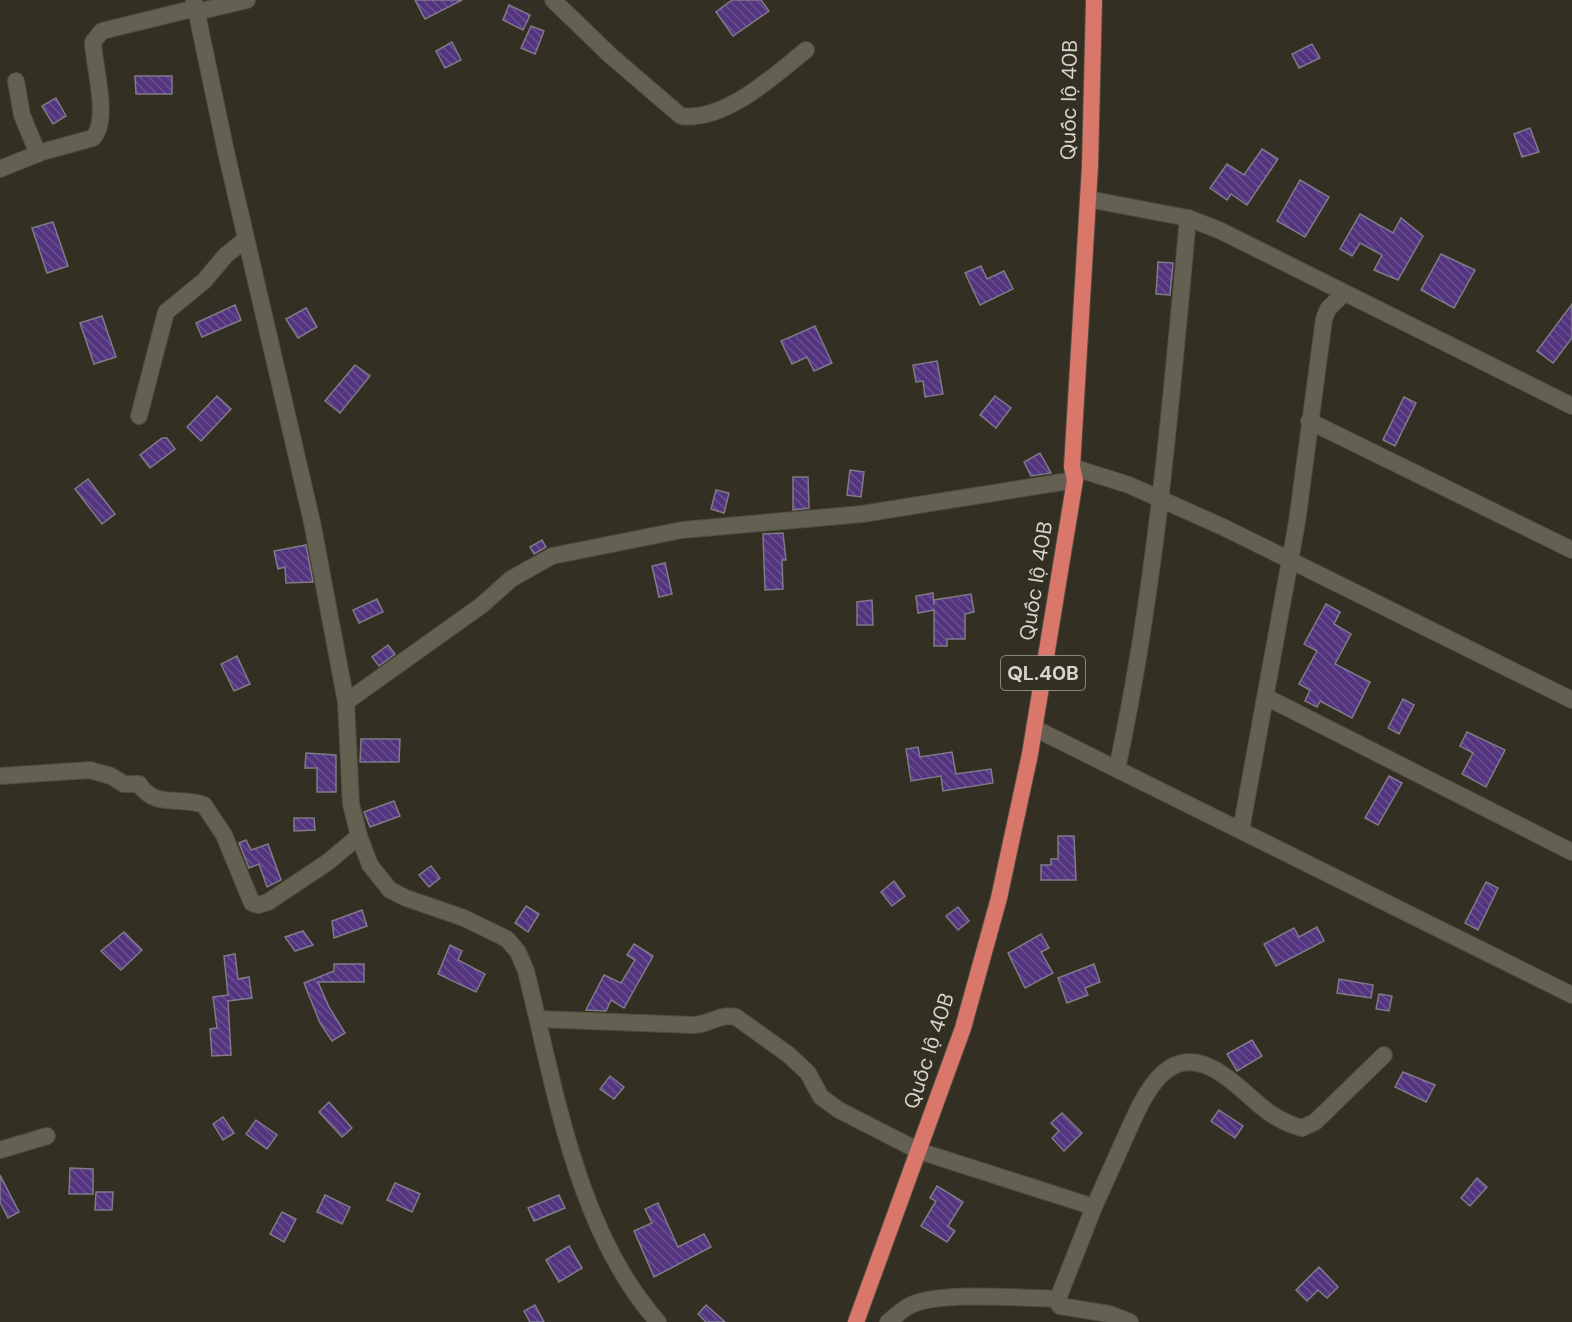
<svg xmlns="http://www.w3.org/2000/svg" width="1572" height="1322" viewBox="0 0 1572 1322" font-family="'DM Sans',sans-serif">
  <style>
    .building { fill: url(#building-back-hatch); stroke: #7f7b89; stroke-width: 1.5 }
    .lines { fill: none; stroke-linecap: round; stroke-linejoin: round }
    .minor-casing { stroke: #4f4c41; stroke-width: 18 }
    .trunk-casing { stroke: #4f4c41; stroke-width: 18 }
    .minor { stroke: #646052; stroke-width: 16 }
    .trunk { stroke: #d8776a; stroke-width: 16 }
    .labels { text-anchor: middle; stroke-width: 4.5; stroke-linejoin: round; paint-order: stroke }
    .shield { fill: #332f23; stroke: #a5a299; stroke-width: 1.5 }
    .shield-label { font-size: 20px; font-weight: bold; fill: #d6d4cc }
    .street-label { font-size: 21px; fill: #d6d4cc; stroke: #332f23 }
  </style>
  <defs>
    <pattern id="building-back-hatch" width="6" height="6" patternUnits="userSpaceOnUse" patternTransform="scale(1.5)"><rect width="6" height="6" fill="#53347f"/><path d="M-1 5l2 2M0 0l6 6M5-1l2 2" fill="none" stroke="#6b5090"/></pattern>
  </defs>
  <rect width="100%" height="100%" fill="#332f23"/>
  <g class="building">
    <polygon points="415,0 462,0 425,19"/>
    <polygon points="732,0 761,0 769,11 733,36 716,12"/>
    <polygon points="509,5 530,15 523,30 503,20"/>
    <polygon points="531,26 544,31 535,54 521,48"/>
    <polygon points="452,42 461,60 445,68 436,51"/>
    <polygon points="1312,44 1320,58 1299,68 1292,54"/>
    <polygon points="135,76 172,76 172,94 136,94"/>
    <polygon points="56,98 66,116 53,124 42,106"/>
    <polygon points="1530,128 1539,152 1522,157 1514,134"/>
    <polygon points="1262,149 1278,159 1247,205 1231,194 1227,200 1210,188 1227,164 1244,175"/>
    <polygon points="1300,180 1329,197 1305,237 1277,221"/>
    <polygon points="1360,214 1393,233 1401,218 1423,236 1398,280 1374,270 1382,255 1360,243 1352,256 1340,249"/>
    <polygon points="53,222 68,266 47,273 32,228"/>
    <polygon points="1441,254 1475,270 1454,308 1421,290"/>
    <polygon points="1158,262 1173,263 1170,295 1156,294"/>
    <polygon points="981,266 987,279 1004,271 1013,289 980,305 965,273"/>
    <polygon points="1572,304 1572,338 1553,363 1537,351"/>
    <polygon points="235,305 241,320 202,337 196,323"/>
    <polygon points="306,308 317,327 298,338 286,319"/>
    <polygon points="102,316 116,357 94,364 80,323"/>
    <polygon points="815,326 832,363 814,371 807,357 792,364 781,341"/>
    <polygon points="937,361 943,394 925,397 923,381 916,382 913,365"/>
    <polygon points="355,365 370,376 340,413 325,401"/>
    <polygon points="217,396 231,409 201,441 187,427"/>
    <polygon points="995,396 1011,408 996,428 980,415"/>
    <polygon points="1404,397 1416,403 1395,446 1383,440"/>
    <polygon points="162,438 167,438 175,449 150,468 140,455"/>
    <polygon points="1040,453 1051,473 1031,476 1024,462"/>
    <polygon points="850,470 864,472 861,497 847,495"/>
    <polygon points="793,477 808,477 809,508 793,510"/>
    <polygon points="88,479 115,514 102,524 75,489"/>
    <polygon points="716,490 729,493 724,513 711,509"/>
    <polygon points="783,533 786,560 782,560 783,589 765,590 763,534"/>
    <polygon points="542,540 546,547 534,554 530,547"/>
    <polygon points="306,545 313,582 286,583 285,567 278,569 274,551"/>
    <polygon points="665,563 672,594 659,597 652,566"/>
    <polygon points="933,593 934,605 934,600 971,594 974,612 965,614 965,639 947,639 947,646 934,646 934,610 918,613 916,596"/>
    <polygon points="377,599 383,612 359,623 353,610"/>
    <polygon points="872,600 873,625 857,625 857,602"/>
    <polygon points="1326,604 1340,612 1334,624 1351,634 1335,664 1370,682 1352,718 1320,701 1317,707 1305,701 1310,690 1299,684 1317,651 1304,644"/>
    <polygon points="388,645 395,654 379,666 372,657"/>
    <polygon points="237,656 250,684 234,691 221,664"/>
    <polygon points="1403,699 1414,705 1399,734 1388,728"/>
    <polygon points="1467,732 1505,750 1486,787 1462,774 1473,753 1460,746"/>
    <polygon points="361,739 400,739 399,762 360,762"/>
    <polygon points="918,747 920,757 952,752 956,774 991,769 993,783 943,791 941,776 911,781 906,749"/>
    <polygon points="306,753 336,755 336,792 317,792 317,768 305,768"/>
    <polygon points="1389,776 1402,783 1378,825 1365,818"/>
    <polygon points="394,801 400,816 370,827 364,812"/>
    <polygon points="294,818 314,818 315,830 294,831"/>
    <polygon points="1058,836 1074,836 1076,880 1041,880 1041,865 1051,865 1051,859 1058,859"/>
    <polygon points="246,840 251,850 268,844 281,880 267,887 259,864 249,868 239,843"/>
    <polygon points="431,866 440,878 429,887 419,875"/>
    <polygon points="894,881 905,896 892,906 881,892"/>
    <polygon points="1486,882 1498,888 1478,930 1465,923"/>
    <polygon points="526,906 539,914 528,932 515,923"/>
    <polygon points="958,907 969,921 958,930 946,916"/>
    <polygon points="362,910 367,926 334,938 332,921"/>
    <polygon points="1317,927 1324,941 1276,966 1264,944 1294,928 1299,937"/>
    <polygon points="303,931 313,945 295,951 285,937"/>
    <polygon points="124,932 142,950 121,970 101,951"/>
    <polygon points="1041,934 1049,948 1041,952 1053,973 1025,988 1008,953"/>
    <polygon points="634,944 653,956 624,1008 611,1000 606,1011 586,1010 604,975 621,983 635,960 627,955"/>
    <polygon points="450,945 462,951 458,960 485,974 476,992 438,974"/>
    <polygon points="235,954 238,979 249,977 252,998 228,1001 231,1055 212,1056 210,1029 217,1028 213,997 228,995 224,956"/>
    <polygon points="334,964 364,964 364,982 318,982 329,1007 345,1033 332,1041 320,1023 304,983 334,971"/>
    <polygon points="1094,964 1100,982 1085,988 1088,995 1067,1003 1058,978"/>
    <polygon points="1339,979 1373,985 1371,998 1337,993"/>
    <polygon points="1379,994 1392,996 1389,1011 1376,1009"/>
    <polygon points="1252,1040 1262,1056 1237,1071 1227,1054"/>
    <polygon points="1403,1072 1435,1085 1426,1102 1395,1087"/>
    <polygon points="610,1076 624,1087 614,1099 600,1089"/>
    <polygon points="329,1102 352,1128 342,1137 319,1112"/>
    <polygon points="1219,1110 1243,1126 1235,1138 1211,1121"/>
    <polygon points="1062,1113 1082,1133 1064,1151 1052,1138 1059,1131 1051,1123"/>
    <polygon points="223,1117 234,1133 223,1140 213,1124"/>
    <polygon points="256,1120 277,1135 267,1149 246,1134"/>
    <polygon points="70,1168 93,1169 93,1194 69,1194"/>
    <polygon points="0,1175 19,1212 8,1218 0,1202"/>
    <polygon points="1477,1178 1487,1187 1470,1206 1461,1198"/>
    <polygon points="395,1183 420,1194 412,1212 387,1200"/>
    <polygon points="937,1186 963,1202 948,1226 955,1231 947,1242 921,1226 936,1201 930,1198"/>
    <polygon points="96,1192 113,1192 112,1210 95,1210"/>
    <polygon points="325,1195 350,1207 342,1224 317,1212"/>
    <polygon points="559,1195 565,1208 534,1221 528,1208"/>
    <polygon points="658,1203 678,1247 704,1234 711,1247 654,1277 634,1231 652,1223 645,1209"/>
    <polygon points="282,1212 296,1219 284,1242 270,1234"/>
    <polygon points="569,1246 582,1268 559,1282 546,1260"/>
    <polygon points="1319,1267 1338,1287 1327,1298 1318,1290 1307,1301 1296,1290"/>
    <polygon points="535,1305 544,1322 530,1322 524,1311"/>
    <polygon points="706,1305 725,1322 706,1322 698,1314"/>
  </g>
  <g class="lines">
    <defs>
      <g id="minor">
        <path d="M194 0 226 152 312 522 346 702 351 804 359 836 370 865 390 890 406 898 464 918 507 939 518 952 526 971C555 1087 576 1230 658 1322"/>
        <path d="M553 0 611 56 681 116C725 122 775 75 806 50"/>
        <polyline points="197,12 247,0"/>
        <polyline points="16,81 22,115 38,154"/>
        <path d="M0 169 42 152 93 138C110 120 94 67 93 42L102 31 196 8"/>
        <polyline points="1088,199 1188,218 1219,230 1572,406"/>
        <polyline points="139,416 166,312 204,281 226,255 246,239"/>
        <polyline points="1309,421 1572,550"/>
        <polyline points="1072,467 1129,485 1223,527 1572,700"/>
        <polyline points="1266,697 1572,852"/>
        <polyline points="346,702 482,605 511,579 552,556 682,530 862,514 1075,480"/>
        <polyline points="1034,728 1572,995"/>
        <path d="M1117 769C1156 587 1171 402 1188 218"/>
        <path d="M0 776 90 770 111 776 124 784H139C155 809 180 796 204 805L224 835 252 903 258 905 268 902 328 862 359 836"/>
        <polyline points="1241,830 1297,522 1324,319 1328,309 1344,293"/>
        <path d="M538 1019 693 1025C710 1025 719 1013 736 1017L789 1055 808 1073 821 1097 839 1110 919 1151 1094 1207 1057 1301 1060 1306 1109 1314 1130 1322"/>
        <polyline points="0,1150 47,1136"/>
        <path d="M1094 1207C1104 1185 1114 1162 1124 1140 1143 1098 1166 1036 1222 1074 1252 1094 1263 1117 1302 1128L1315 1122 1384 1055"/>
        <path d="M888 1322C895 1317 902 1309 911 1305 940 1291 1022 1298 1057 1299"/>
      </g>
      <polyline id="trunk" points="856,1322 963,1028 999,898 1030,754 1075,480 1072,467 1090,166 1094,0"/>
    </defs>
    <use href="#minor" class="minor-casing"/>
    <use href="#trunk" class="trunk-casing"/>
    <use href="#minor" class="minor"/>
    <use href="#trunk" class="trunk"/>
  </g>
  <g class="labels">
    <rect class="shield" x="1001" y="656" width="84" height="34" rx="4.5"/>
    <g class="shield-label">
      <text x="1043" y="680">QL.40B</text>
    </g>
    <g class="street-label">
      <text transform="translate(1069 100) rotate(-89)" y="7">Quốc lộ 40B</text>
      <text transform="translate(1036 581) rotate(-81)" y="7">Quốc lộ 40B</text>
      <text transform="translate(929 1051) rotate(-72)" y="7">Quốc lộ 40B</text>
    </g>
  </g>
</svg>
